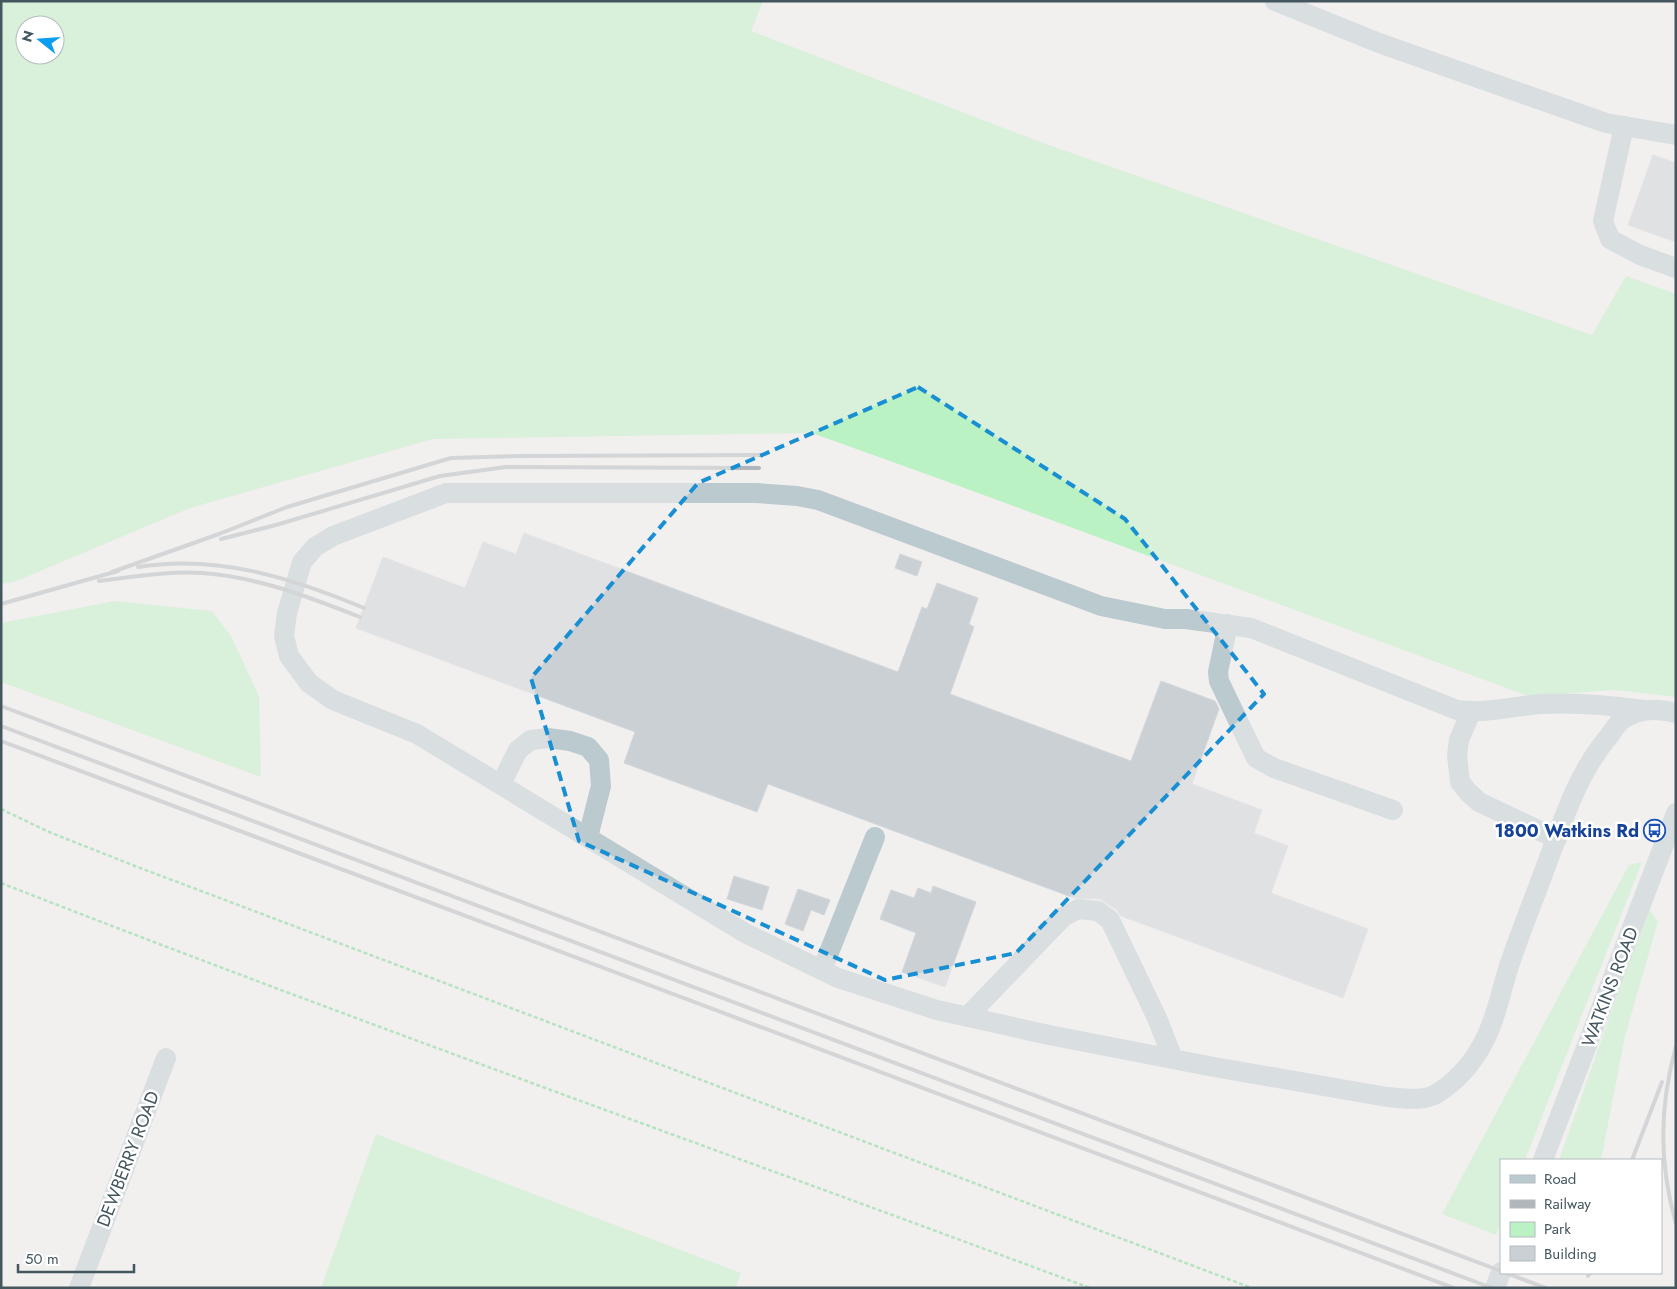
<svg xmlns="http://www.w3.org/2000/svg" width="1677" height="1289" viewBox="0 0 1677 1289" font-family="Jost,sans-serif">
  <style>
    .green { fill: #baf2c4; fill-rule: evenodd }
    .building { fill: #cad0d4; stroke: #d2d7db }
    .lines { fill: none; stroke-linecap: round; stroke-linejoin: round }
    .path { stroke: #6fd38e; stroke-width: 2.5; stroke-dasharray: 4 2.5; stroke-linecap: butt }
    .minor { stroke: #bbcacf; stroke-width: 20 }
    .rail { stroke: #b0b6ba; stroke-width: 4 }
    .marked { fill: none; stroke: #178fd2; stroke-width: 4; stroke-dasharray: 10 6; stroke-linejoin: round }
    .labels { text-anchor: middle; stroke-width: 5; stroke-linejoin: round; paint-order: stroke }
    .transit-label { font-size: 18px; font-weight: bold; fill: #164399; stroke: #fff; text-anchor: end }
    .street-label { font-size: 18px; fill: #45575e; stroke: #fff }
  </style>
  <rect width="100%" height="100%" fill="#f2efef"/>
  <g class="green">
    <path d="M1 1H763L751 31 1043 143 1592 335 1626 276 1676 294V697L1616 690 1528 696 951 483 812 433 433 439 190 508 14 582 1 584ZM25 25H55V55H25Z"/>
    <polygon points="115,601 212,611 231,636 259,696 261,777 1,682 1,623"/>
    <polygon points="1642,862 1525,1160 1501,1160 1501,1222 1496,1235 1442,1214 1629,865"/>
    <polygon points="1648,908 1658,922 1625,1036 1601,1160 1559,1160"/>
    <polygon points="376,1134 741,1273 735,1288 321,1288"/>
  </g>
  <g class="building">
    <polygon points="1653,155 1676,163 1676,242 1628,225"/>
    <polygon points="524,533 898,672 922,607 927,609 937,583 978,598 969,624 974,627 950,694 1131,761 1161,681 1215,701 1219,709 1192,784 1262,810 1254,833 1288,846 1271,893 1368,929 1343,998 1121,916 1117,910 1100,899 1074,898 768,784 757,812 624,763 635,732 356,628 383,557 465,588 483,542 516,554"/>
    <polygon points="900,554 922,562 917,576 895,568"/>
    <polygon points="734,876 769,887 762,910 727,899"/>
    <polygon points="933,886 976,902 945,987 902,972 916,933 880,919 891,890 914,898 918,888 931,893"/>
    <polygon points="798,889 830,900 824,915 811,910 803,931 785,924"/>
  </g>
  <g class="lines">
    <g class="path">
      <polyline points="1,809 49,832 135,866 1252,1288"/>
      <path d="M1 883C362 1024 727 1153 1090 1288"/>
    </g>
    <g class="minor">
      <polyline points="1275,1 1379,43 1606,123 1676,135"/>
      <polyline points="1624,126 1603,221 1610,239 1640,255 1676,268"/>
      <polyline points="1228,624 1218,672 1219,681 1256,758 1274,768 1393,810"/>
      <path d="M1644 710C1609 705 1576 702 1541 704 1513 706 1485 714 1457 710L1251 628 1186 619H1165L1101 606 818 500 797 496 756 493H446L333 536 315 547 302 562 287 613 284 636 289 656 309 683 333 700 417 734 745 933 838 978 937 1010 1049 1035 1214 1067 1387 1097C1402 1098 1422 1102 1436 1094 1456 1082 1471 1065 1482 1045 1496 1020 1501 990 1510 963 1520 933 1532 904 1543 874 1561 827 1576 774 1610 735 1613 730 1617 724 1622 720 1638 708 1657 708 1676 713"/>
      <polyline points="1471,712 1459,740 1457,755 1460,782 1468,792 1479,802 1557,839"/>
      <polyline points="501,784 518,750 531,740 548,738 570,741 588,747 599,760 601,786 588,837"/>
      <polyline points="822,970 875,837"/>
      <polyline points="967,1017 1063,917 1078,909 1098,911 1110,920 1157,1018 1173,1059"/>
      <polyline points="1543,1160 1676,813"/>
      <polyline points="79,1288 166,1058"/>
      <polyline points="1495,1288 1501,1272"/>
    </g>
    <g class="rail">
      <polyline points="221,539 276,525 440,476 506,467 759,468"/>
      <path d="M138 567C217 554 292 578 364 608"/>
      <polyline points="112,572 219,534 287,507 451,458 521,456 760,455"/>
      <path d="M99 581C133 577 168 571 202 573 258 577 309 597 360 617"/>
      <polyline points="1,604 118,571"/>
      <polyline points="1,706 1501,1271"/>
      <polyline points="1,726 1492,1288"/>
      <polyline points="1,741 1454,1288"/>
      <path d="M1676 1046C1659 1108 1659 1163 1676 1224"/>
      <polyline points="1632,1160 1662,1082"/>
      <polyline points="1506,1273 1546,1288"/>
      <polyline points="1588,1276 1590,1273"/>
    </g>
  </g>
  <path d="M0 0H1677V1289H0ZM918 387 1125 519 1264 694 1016 953 885 980 579 841 531 678 698 483Z" fill="#f2efef" fill-opacity=".55" fill-rule="evenodd"/>
  <path class="marked" d="M918 387 1125 519 1264 694 1016 953 885 980 579 841 531 678 698 483Z"/>
  <defs>
    <symbol id="bus-ring" viewBox="-11 -11 22 22"><circle r="9.5" fill="#fff" stroke="#1a4fb4" stroke-width="1.5"/><path d="M-5-6H5V4H4V6H2V4H-2V6H-4V4H-5ZM-3.5-4V0h7V-4ZM-3.5 1.2v1.5H-2V1.2ZM2 1.2v1.5H3.5V1.2Z" fill="#1a4fb4"/></symbol>
  </defs>
  <g fill-rule="evenodd">
    <use href="#bus-ring" x="1642" y="818" width="25" height="25"/>
  </g>
  <g class="labels">
    <g class="transit-label">
      <text x="1639" y="837">1800 Watkins Rd</text>
    </g>
    <g class="street-label">
      <text transform="translate(1610 987) rotate(-69)" y="6">WATKINS ROAD</text>
      <text transform="translate(128 1159) rotate(-69)" y="6">DEWBERRY ROAD</text>
    </g>
  </g>
  <rect width="1677" height="1289" fill="none" stroke="#45575e" stroke-width="5"/>
  <rect x="1500" y="1159" width="162" height="115" fill="#ffffff" stroke="#b5bcbf"/>
  <rect x="1510" y="1175" width="25" height="8" fill="#bbcacf" stroke="#b5bcbf"/>
  <text x="1544" y="1184" font-size="15" fill="#45575e">Road</text>
  <rect x="1510" y="1200" width="25" height="8" fill="#b0b6ba" stroke="#b5bcbf"/>
  <text x="1544" y="1209" font-size="15" fill="#45575e">Railway</text>
  <rect x="1510" y="1222" width="25" height="15" fill="#baf2c4" stroke="#b5bcbf"/>
  <text x="1544" y="1234" font-size="15" fill="#45575e">Park</text>
  <rect x="1510" y="1246" width="25" height="15" fill="#cad0d4" stroke="#b5bcbf"/>
  <text x="1544" y="1259" font-size="15" fill="#45575e">Building</text>
  <g transform="translate(40 40) rotate(287)"><circle r="24" fill="#ffffff" stroke="#b5bcbf"/>
  <path d="M0-4L9 19L0 12L-9 19Z" fill="#0b9def"/>
  <text y="-8" font-size="14" font-weight="bold" text-anchor="middle" fill="#45575e">N</text>
  </g>
  <path d="M18 1264v8h116v-8" fill="none" stroke="#45575e" stroke-width="2.5"/>
  <text x="25" y="1264" font-size="15" fill="#45575e" stroke="#ffffff" stroke-width="4" paint-order="stroke">50 m</text>
</svg>
